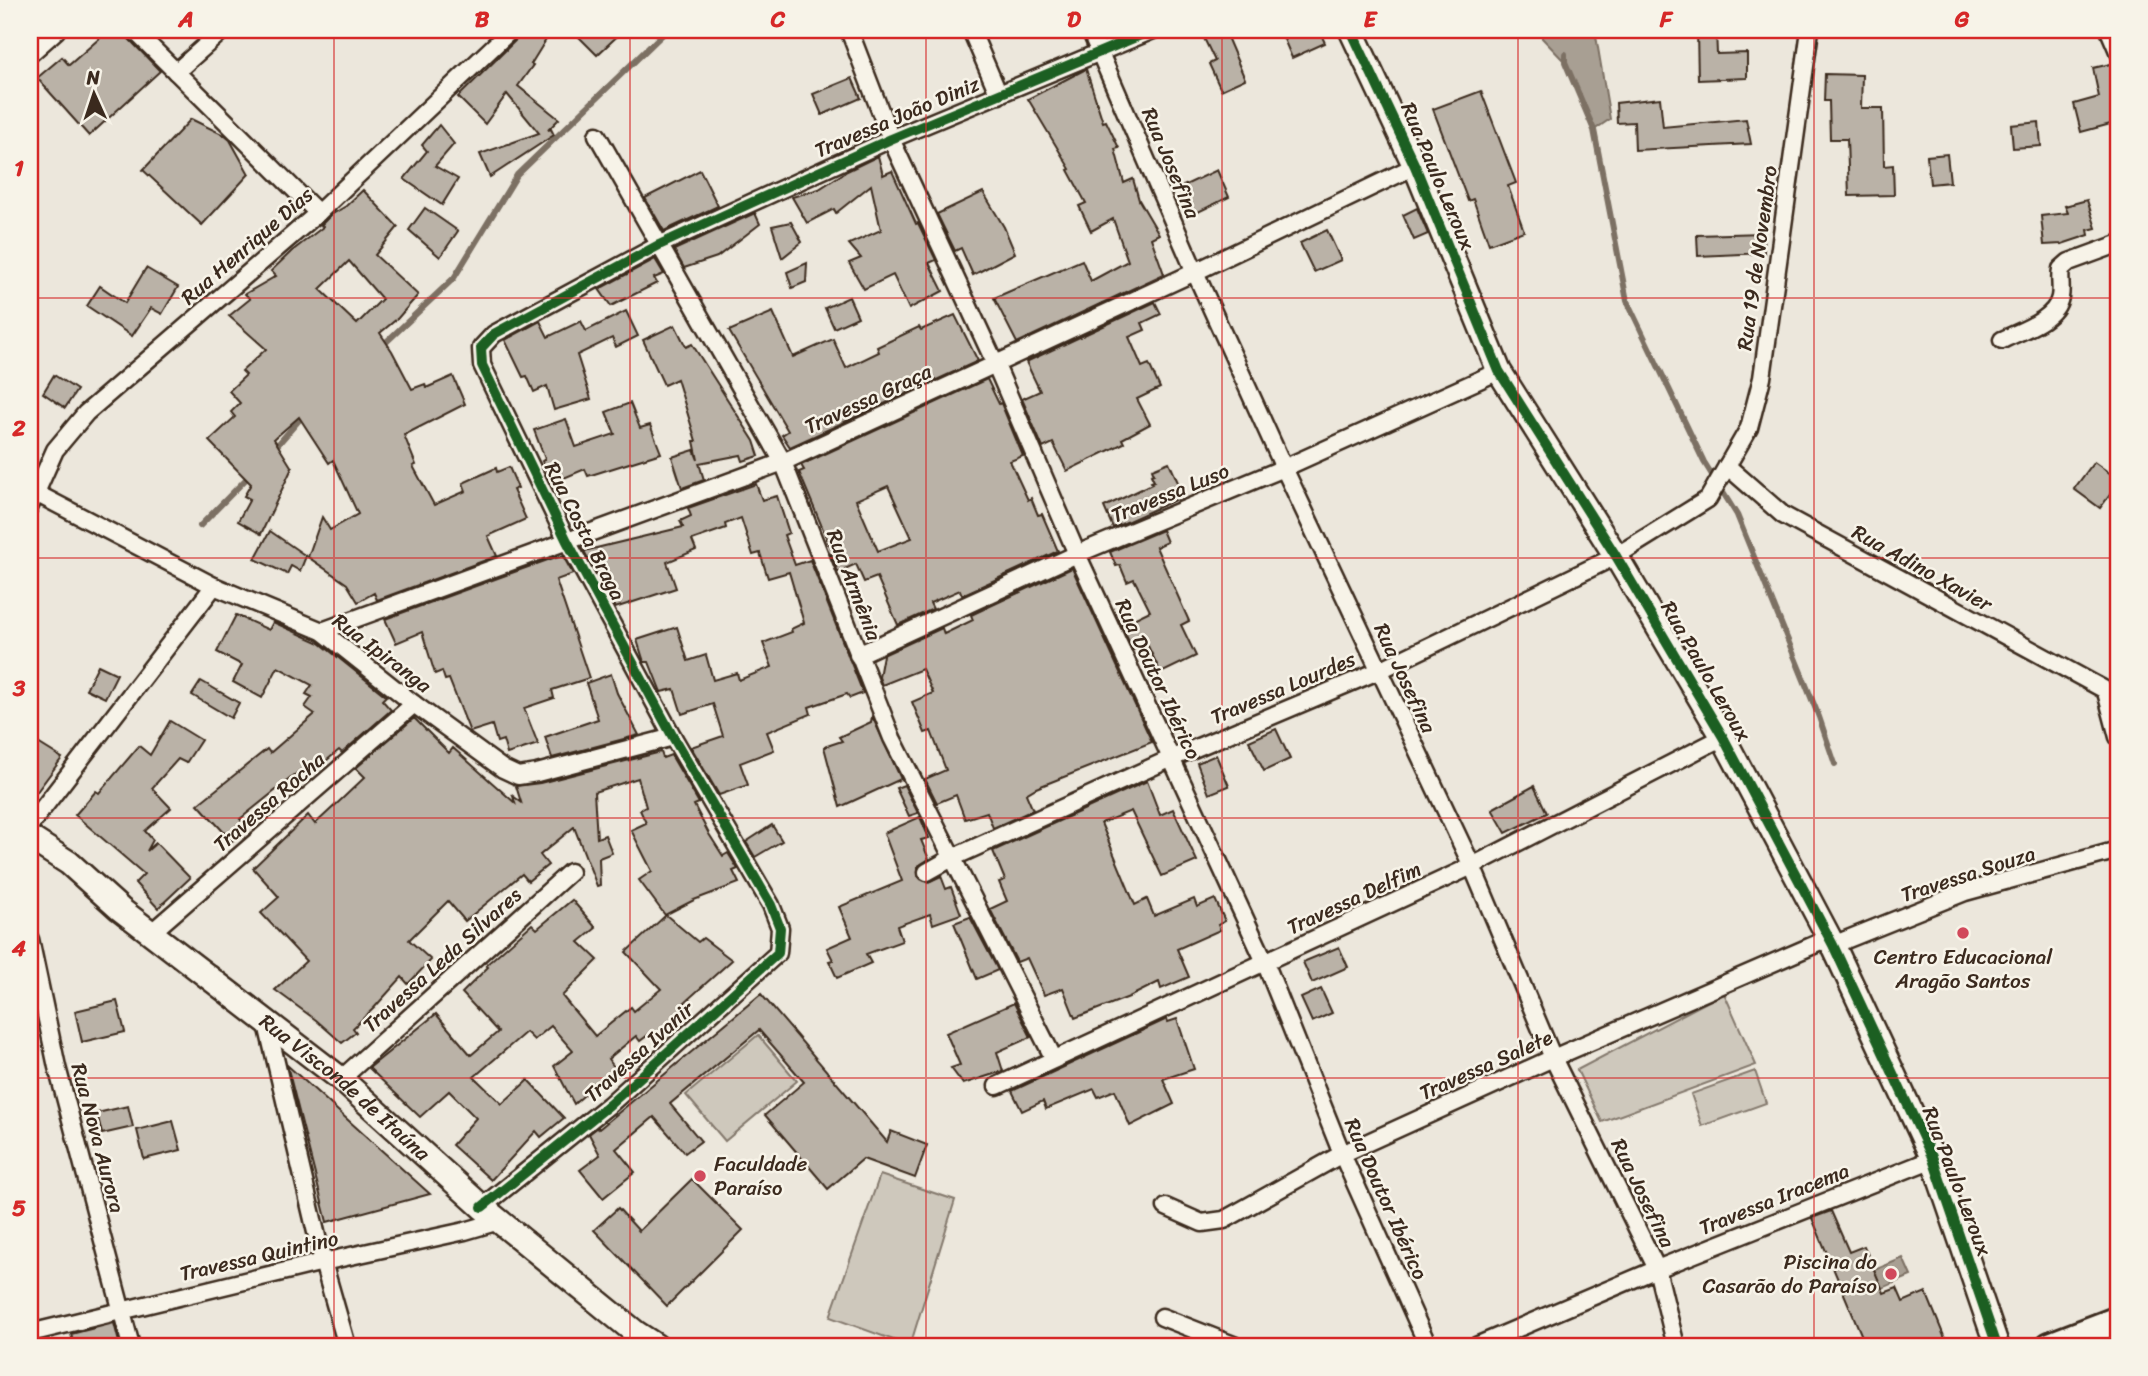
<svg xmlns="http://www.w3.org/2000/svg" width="2148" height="1376" viewBox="0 0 2148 1376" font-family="Sriracha,sans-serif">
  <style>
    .green { fill: #cec8bc; stroke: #84796d; stroke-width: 2 }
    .water { fill: #a89f93; stroke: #7c7064; stroke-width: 2 }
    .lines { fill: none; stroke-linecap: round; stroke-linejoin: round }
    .stream { stroke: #7c7064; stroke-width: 6 }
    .building { fill: #bab2a7; stroke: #3b2a1e; stroke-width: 2; fill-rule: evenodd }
    .street-casing { stroke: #3b2a1e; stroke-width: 21 }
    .secondary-casing { stroke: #3b2a1e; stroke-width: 28 }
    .primary-casing { stroke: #3b2a1e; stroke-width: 32 }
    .street { stroke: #f7f3e8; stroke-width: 16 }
    .secondary { stroke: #f7f3e8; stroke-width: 23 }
    .primary { stroke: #f7f3e8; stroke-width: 26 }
    .cycleway-casing { stroke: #f7f3e8; stroke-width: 15 }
    .cycleway { stroke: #1b5e20; stroke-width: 10 }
    .grid { fill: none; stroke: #d62828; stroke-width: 2; stroke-opacity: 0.55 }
    .poi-dot { fill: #d1495b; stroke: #f7f3e8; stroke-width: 2.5 }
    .labels { text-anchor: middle; stroke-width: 5; stroke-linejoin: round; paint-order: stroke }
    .street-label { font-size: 21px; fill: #3b2a1e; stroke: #f7f3e8 }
    .poi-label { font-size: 21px; fill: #3b2a1e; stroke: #f7f3e8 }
    .neatline { fill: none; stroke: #d62828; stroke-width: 2.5 }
    .grid-label { font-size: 23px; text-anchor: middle; font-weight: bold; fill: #d62828 }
  </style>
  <rect width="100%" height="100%" fill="#ece7dc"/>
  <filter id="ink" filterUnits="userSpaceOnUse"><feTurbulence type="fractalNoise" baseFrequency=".0143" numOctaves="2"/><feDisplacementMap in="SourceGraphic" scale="14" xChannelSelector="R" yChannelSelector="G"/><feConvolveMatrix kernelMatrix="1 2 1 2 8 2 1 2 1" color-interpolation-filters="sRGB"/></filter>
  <g filter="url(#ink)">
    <g class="green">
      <polygon points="1724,993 1756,1065 1602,1122 1577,1070"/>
      <polygon points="758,1035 797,1081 725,1141 686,1095"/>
      <polygon points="1755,1071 1766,1103 1702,1126 1691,1094"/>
      <polygon points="880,1175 955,1200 910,1346 830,1317"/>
    </g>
    <g class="water">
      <polygon points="1542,30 1595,30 1610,119 1594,130 1565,62 1542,38"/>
      <polygon points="1903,1258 1911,1276 1880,1289 1872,1271"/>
    </g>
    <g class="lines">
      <g class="stream">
        <polyline points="1565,54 1565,62 1594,130 1627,301 1704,462 1737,515 1819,717 1835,764"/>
        <polyline points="382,346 454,278 517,175 667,30"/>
        <polyline points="274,449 306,412"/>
        <polyline points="200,526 250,475"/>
      </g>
    </g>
    <g class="building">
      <polygon points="109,30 124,30 127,37 160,71 89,136 37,78 62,57 69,65"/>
      <polygon points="522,30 552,30 531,64 533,65 518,86 559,119 548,130 551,129 554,135 490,177 480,154 539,133 507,94 485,124 458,97 518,38"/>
      <polygon points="572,30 624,30 597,55"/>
      <polygon points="1200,30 1224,30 1245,79 1221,90 1209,64 1215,61"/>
      <polygon points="1280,30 1319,30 1325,43 1292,58"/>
      <polygon points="1697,30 1716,30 1717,54 1747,53 1747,78 1698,80"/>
      <polygon points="2115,63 2118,83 2113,84 2118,102 2118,122 2081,132 2074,104 2099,97 2093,68"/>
      <polygon points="1086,69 1103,122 1106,121 1119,148 1115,149 1124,183 1133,179 1139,200 1159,234 1151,238 1164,274 1017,343 994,298 1082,260 1091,281 1128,261 1113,219 1091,231 1079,206 1086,203 1068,170 1070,169 1028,99"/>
      <polygon points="1825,74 1862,75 1861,108 1883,108 1884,166 1893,165 1894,195 1849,196 1847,139 1830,139 1829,101 1824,101"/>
      <polygon points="852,78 861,98 822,115 813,94"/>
      <polygon points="1481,91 1516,183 1508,186 1524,231 1489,244 1473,199 1468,201 1433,109"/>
      <polygon points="1660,98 1663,127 1746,119 1751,144 1635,150 1634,122 1617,123 1616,103"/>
      <polygon points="191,119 224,135 230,140 249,174 202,225 143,170"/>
      <polygon points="2039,122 2041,146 2013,148 2011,125"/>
      <polygon points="439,125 454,144 435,166 458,179 442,205 404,179 427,151 422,145"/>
      <polygon points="1947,154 1950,182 1930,184 1927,156"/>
      <polygon points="878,156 883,175 892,171 916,224 918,223 936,260 929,263 943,291 909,309 893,275 864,289 849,263 861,258 849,244 881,230 871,185 836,213 834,209 807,223 792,197 819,189 847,171"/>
      <polygon points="700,170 718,206 664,231 645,198"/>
      <polygon points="1217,170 1229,197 1192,215 1179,188"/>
      <path d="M363 190 398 227 375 255 418 295 398 318 380 333 392 351 412 389 425 384 426 388 453 376 465 404 404 435 416 465 413 466 434 505 466 491 463 483 496 468 497 472 509 467 518 488 513 490 526 519 488 536 497 556 377 600 374 593 358 602 347 584 308 557 322 517 330 530 358 514 333 460 329 463 299 417 274 439 292 468 261 534 238 521 250 499 244 496 251 484 209 441 235 417 231 412 240 403 229 391 246 375 242 371 266 349 229 316 250 299 245 294 276 276 271 271 292 251 323 227 321 225 331 215 346 206ZM349 261 382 299 357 324 320 289Z"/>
      <polygon points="983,192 1004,227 1015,253 973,275 961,248 955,251 937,214"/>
      <polygon points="2087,200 2096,228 2088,230 2089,235 2062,244 2044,245 2041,216 2068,213 2065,206"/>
      <polygon points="425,208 458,231 440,257 409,230"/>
      <polygon points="1417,208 1428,234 1414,240 1403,215"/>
      <polygon points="755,213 760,224 717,257 684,268 674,250"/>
      <polygon points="791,222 802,242 782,258 772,226"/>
      <polygon points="1327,230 1341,260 1314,272 1300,243"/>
      <polygon points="1763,233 1764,253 1698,256 1697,235"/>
      <polygon points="655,259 664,274 654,278 657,283 611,306 599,289"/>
      <polygon points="807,263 806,282 792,288 787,272"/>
      <polygon points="146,268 178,287 162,314 151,308 132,336 87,306 100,286 125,303"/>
      <polygon points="849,297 858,317 834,328 825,308"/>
      <polygon points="1155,302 1161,314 1142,323 1145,330 1129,337 1142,367 1149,364 1160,388 1137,399 1150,424 1122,439 1124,443 1067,471 1053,443 1043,448 1022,399 1040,391 1026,362"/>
      <polygon points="626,311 638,336 616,347 612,338 577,355 591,399 554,410 547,386 534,392 527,376 523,377 505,340 540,321 548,337 581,321 586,331"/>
      <polygon points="773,312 793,357 833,339 846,368 879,352 877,347 919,327 921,330 955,315 978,361 790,447 782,435 788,431 729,331"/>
      <polygon points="675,325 686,347 692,344 754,441 759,456 743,461 741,455 699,463 704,480 682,488 672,457 694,450 698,460 694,441 696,441 677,379 664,385 643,340"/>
      <polygon points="54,375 77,390 65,408 43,393"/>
      <path d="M987 379 999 404 1001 403 1023 456 1010 461 1028 500 1031 498 1038 515 1042 514 1058 551 962 595 960 590 930 603 933 609 898 625 877 577 864 582 856 564 838 572 831 554 833 553 799 472 804 470 801 465ZM888 486 912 538 878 551 856 500Z"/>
      <polygon points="630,403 640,428 650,425 661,453 588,476 585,469 552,483 542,461 545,459 534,430 566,419 576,447 615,434 606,412"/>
      <polygon points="1169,462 1184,496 1113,528 1104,507 1152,484 1151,482 1154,481 1151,475 1154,474 1152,469"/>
      <polygon points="2094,462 2118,479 2118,484 2100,508 2074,489"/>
      <polygon points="756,484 762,500 777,496 789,533 784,535 795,565 810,560 863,693 850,698 847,694 809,707 811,714 767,732 774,750 740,763 748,785 719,795 691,747 723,736 713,704 682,714 674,689 661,692 649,662 644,662 637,640 677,627 688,661 706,655 713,680 737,673 739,680 772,667 763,643 792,632 791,629 804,623 789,572 768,578 760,553 753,555 741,518 725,524 726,528 692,540 696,550 667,562 676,588 615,608 584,551 683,527 680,521 691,516 688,508"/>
      <polygon points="1162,530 1167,542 1156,547 1189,621 1181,625 1196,656 1161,673 1147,644 1133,650 1121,625 1150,611 1134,579 1127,582 1120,565 1116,566 1110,552"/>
      <polygon points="270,531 306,556 300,571 291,566 287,574 255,559"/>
      <polygon points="563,556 573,574 556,580 589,678 552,690 554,698 524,708 538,744 507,754 503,740 497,742 492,725 470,732 449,679 445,680 442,671 435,674 422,632 396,643 385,619 556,557 556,558"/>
      <polygon points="1072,568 1152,742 1036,788 1026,794 1033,810 993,828 987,812 965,819 956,795 937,803 925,779 946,770 931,731 925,733 912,702 933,693 922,669 882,685 879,677 883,655 942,628 944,634 973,620 971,615"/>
      <polygon points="236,615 269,630 273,622 320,643 386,696 382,700 391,710 342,753 339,750 307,777 301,770 240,819 248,827 232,841 198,804 267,749 270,753 315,714 305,707 312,697 306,694 312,685 278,667 262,698 233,682 242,665 217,652"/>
      <polygon points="98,665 117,674 105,698 86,689"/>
      <polygon points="611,674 617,693 639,735 552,758 545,737 598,719 586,683"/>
      <polygon points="201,681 239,703 231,718 192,695"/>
      <polygon points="872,716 901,779 840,807 824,747 842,741 839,737 871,722"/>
      <polygon points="414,718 449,753 453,748 515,803 513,796 521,802 516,786 540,783 661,752 663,758 671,755 699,803 694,805 709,834 723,856 728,853 738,869 733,871 739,883 694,900 665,915 639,880 652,871 631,830 646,823 640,810 646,807 638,778 594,792 597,838 605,835 612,853 599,858 600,885 597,886 574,827 540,855 548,865 528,881 522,874 465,921 448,901 409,940 431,960 408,984 402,977 374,1008 353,1028 356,1032 342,1043 316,1020 275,990 306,961 261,913 279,897 253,868 308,815 315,824 343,798 365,777 356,768"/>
      <polygon points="170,721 201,740 186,763 178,759 152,788 171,808 145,831 153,840 147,851 156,843 190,878 158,908 135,883 144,874 75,815 96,791 99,793 139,746 150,755"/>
      <polygon points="1276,729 1290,759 1264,771 1249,741"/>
      <polygon points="30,738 62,758 30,801"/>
      <polygon points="1216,755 1229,786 1209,794 1197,763"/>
      <polygon points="1147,781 1160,815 1173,809 1197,861 1162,876 1131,811 1101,823 1135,905 1147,899 1154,916 1194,899 1197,907 1215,899 1225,921 1218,925 1220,930 1177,949 1189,977 1161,989 1159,982 1129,997 1075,1018 1063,988 1044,995 1027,958 1017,962 990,909 1007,901 999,882 1005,880 993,851"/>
      <polygon points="904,785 918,813 909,816 896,788"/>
      <polygon points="1534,786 1547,813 1506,833 1492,809"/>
      <polygon points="920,817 929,838 921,840 929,859 918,866 918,876 928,882 941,876 946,889 951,887 961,914 933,924 930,914 897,926 902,941 866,954 871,963 837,978 829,961 833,960 827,948 852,937 839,907 902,881 884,833"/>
      <polygon points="772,825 782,841 755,857 746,842"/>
      <polygon points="572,900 596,928 579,942 598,960 562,996 595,1036 631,1007 634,1011 661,989 626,952 666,915 698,942 703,938 732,960 685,1002 692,1011 677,1022 675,1019 654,1036 652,1032 640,1041 636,1036 608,1059 615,1068 574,1104 554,1066 573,1051 551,1026 534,1040 526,1032 474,1077 502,1104 528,1080 564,1118 541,1137 536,1131 491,1180 452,1145 476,1118 449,1091 420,1117 369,1068 436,1014 471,1055 498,1032 462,993 488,967 486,965 532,924 537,929"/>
      <polygon points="970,917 998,970 977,979 954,923"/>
      <polygon points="1339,947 1348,967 1312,983 1303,962"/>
      <polygon points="1321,989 1332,1013 1312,1022 1301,998"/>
      <polygon points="761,994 887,1142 891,1131 927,1145 915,1178 863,1159 828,1189 765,1115 804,1082 759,1030 670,1104 701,1141 685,1153 654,1117 616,1149 635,1172 603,1198 580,1170 600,1155 589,1134 598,1127 599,1129"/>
      <polygon points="117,1001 125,1032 82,1042 75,1011"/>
      <polygon points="1014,1003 1031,1037 997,1052 1003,1071 963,1084 951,1068 960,1065 946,1033"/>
      <polygon points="1167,1019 1168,1022 1177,1019 1194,1069 1163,1079 1174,1104 1130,1126 1115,1090 1098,1097 1094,1089 1046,1109 1043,1101 1022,1111 1012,1091"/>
      <polygon points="287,1065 430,1194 327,1222"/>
      <polygon points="128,1106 133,1127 102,1134 97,1113"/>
      <polygon points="173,1121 181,1150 144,1159 137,1130"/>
      <polygon points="692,1179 743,1230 667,1306 594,1230 618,1208 639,1231"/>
      <polygon points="1831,1211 1849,1252 1864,1246 1884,1293 1897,1288 1903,1302 1926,1292 1948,1346 1866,1346 1812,1218"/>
      <polygon points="114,1323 120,1346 74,1346 71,1334"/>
    </g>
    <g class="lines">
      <defs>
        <g id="street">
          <polyline points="134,30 318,213"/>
          <polyline points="849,30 891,139 995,363 1077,554 1265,962 1342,1154 1428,1346"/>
          <polyline points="971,30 999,95"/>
          <polyline points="1090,30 1195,272 1284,468 1472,866 1553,1058 1657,1269 1676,1346"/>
          <polyline points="2109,30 2118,51"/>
          <polyline points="30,54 57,30"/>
          <polyline points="176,72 223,30"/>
          <polyline points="597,135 783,462 892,738 1054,1059"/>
          <path d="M2002 340C2020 331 2056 320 2060 297 2062 288 2059 278 2061 269L2069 262 2118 244"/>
          <polyline points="1727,466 1783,515 2118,697"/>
          <polyline points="30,490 214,586 322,631 414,704 503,769 518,776 537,773 673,737"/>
          <polyline points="30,506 55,450 86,413 318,213 511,30"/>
          <polyline points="322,631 783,462 1195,272 1415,166"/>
          <polyline points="858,655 1077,554 1284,468 1499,371"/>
          <polyline points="2106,692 2118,737"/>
          <polyline points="30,825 214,586"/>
          <polyline points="927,872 952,858 1172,758 1378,671 1616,556 1708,499 1749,428 1762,378 1810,30"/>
          <polyline points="152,932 414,704"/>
          <polyline points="30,939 57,1067 131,1346"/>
          <polyline points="1833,945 1965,892 2118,850"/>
          <polyline points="266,1020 323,1262 347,1346"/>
          <polyline points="341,1079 570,872"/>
          <polyline points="997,1086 1472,866 1723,737"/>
          <polyline points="482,1207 609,1105 778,953 780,928 771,905 673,737 567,541 482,365 481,348 494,334 659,245 891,139 1153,30"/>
          <polyline points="1166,1207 1202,1223 1224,1220 1342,1154 1553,1058 1830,938"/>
          <polyline points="1162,1317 1236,1346"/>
          <polyline points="30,1333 323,1262 465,1231 499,1221"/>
          <polyline points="1476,1346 1657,1269 1933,1159"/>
        </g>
        <g id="secondary">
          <polyline points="1351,30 1415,166 1499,371 1616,556 1723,737 1833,945 1933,1159 1997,1346"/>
          <path id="s1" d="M30 838 69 863 120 909 341 1079 482 1207 636 1333 656 1346"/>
        </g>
        <polyline id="primary" points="2050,1346 2118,1320"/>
      </defs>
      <use href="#street" class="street-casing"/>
      <use href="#secondary" class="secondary-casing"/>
      <use href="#primary" class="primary-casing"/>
      <use href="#street" class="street"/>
      <use href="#secondary" class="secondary"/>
      <use href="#primary" class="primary"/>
      <defs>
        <g id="cycleway">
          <polyline points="1351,30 1415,166 1499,371 1616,556 1723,737 1833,945 1933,1159 1997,1346"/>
          <polyline points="482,1207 609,1105 778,953 780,928 771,905 673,737 567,541 482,365 481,348 494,334 659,245 891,139 1153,30"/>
        </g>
      </defs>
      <use href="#cycleway" class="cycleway-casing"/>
      <use href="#cycleway" class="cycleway"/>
    </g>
  </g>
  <path class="grid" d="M334 30V1346M630 30V1346M926 30V1346M1222 30V1346M1518 30V1346M1814 30V1346M30 298H2118M30 558H2118M30 818H2118M30 1078H2118"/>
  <g class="poi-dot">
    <circle cx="1963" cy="933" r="7"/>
    <circle cx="700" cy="1176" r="7"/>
    <circle cx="1891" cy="1274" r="7"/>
  </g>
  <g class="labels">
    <g class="street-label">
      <text transform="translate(897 117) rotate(-23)" y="7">Travessa João Diniz</text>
      <text transform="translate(1171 163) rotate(67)" y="7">Rua Josefina</text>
      <text transform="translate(1438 176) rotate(67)" y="7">Rua Paulo Leroux</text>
      <text transform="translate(247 246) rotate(-41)" y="7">Rua Henrique Dias</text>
      <text transform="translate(1757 258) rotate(-82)" y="7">Rua 19 de Novembro</text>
      <text transform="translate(868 399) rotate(-25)" y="7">Travessa Graça</text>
      <text transform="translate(1170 493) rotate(-22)" y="7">Travessa Luso</text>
      <text transform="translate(585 531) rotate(63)" y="7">Rua Costa Braga</text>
      <text transform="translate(1922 568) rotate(29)" y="7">Rua Adino Xavier</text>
      <text transform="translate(854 585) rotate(69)" y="7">Rua Armênia</text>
      <text transform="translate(382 653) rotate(37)" y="7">Rua Ipiranga</text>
      <text transform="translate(1706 671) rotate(60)" y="7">Rua Paulo Leroux</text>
      <text transform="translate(1405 678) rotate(65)" y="7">Rua Josefina</text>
      <text transform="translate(1158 679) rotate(65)" y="7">Rua Doutor Ibérico</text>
      <text transform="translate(1283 688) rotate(-23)" y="7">Travessa Lourdes</text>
      <text transform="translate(269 802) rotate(-41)" y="7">Travessa Rocha</text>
      <text transform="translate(1968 874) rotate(-18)" y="7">Travessa Souza</text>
      <text transform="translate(1354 898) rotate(-25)" y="7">Travessa Delfim</text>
      <text transform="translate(442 960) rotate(-42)" y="7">Travessa Leda Silvares</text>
      <text transform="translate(639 1052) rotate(-42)" y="7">Travessa Ivanir</text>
      <text transform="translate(1486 1065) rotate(-24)" y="7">Travessa Salete</text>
      <text dy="7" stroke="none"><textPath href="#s1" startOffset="402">Rua Visconde de Itaúna</textPath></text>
      <text transform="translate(98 1138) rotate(75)" y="7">Rua Nova Aurora</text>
      <text transform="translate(1957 1181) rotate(69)" y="7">Rua Paulo Leroux</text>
      <text transform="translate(1643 1193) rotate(64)" y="7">Rua Josefina</text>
      <text transform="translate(1386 1199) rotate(66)" y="7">Rua Doutor Ibérico</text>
      <text transform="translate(1774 1199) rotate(-22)" y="7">Travessa Iracema</text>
      <text transform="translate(259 1256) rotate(-13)" y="7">Travessa Quintino</text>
    </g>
    <g class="poi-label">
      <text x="1963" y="964">Centro Educacional<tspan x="1963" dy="24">Aragão Santos</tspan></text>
      <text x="714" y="1171" text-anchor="start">Faculdade<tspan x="714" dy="24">Paraíso</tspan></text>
      <text x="1877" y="1269" text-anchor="end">Piscina do<tspan x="1877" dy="24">Casarão do Paraíso</tspan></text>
    </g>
  </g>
  <rect width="2148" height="1376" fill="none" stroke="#f7f3e8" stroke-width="77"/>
  <g transform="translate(94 94) rotate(357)" stroke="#f7f3e8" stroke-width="5" paint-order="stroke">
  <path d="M0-5L12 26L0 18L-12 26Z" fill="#3b2a1e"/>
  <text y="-10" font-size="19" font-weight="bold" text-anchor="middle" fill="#3b2a1e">N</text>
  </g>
  <rect x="38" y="38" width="2072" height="1300" class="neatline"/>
  <g class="grid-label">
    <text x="186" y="27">A</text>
    <text x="482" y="27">B</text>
    <text x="778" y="27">C</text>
    <text x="1074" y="27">D</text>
    <text x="1370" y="27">E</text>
    <text x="1666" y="27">F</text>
    <text x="1962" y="27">G</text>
    <text x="19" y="176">1</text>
    <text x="19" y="436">2</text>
    <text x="19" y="696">3</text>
    <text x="19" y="956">4</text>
    <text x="19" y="1216">5</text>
  </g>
</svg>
